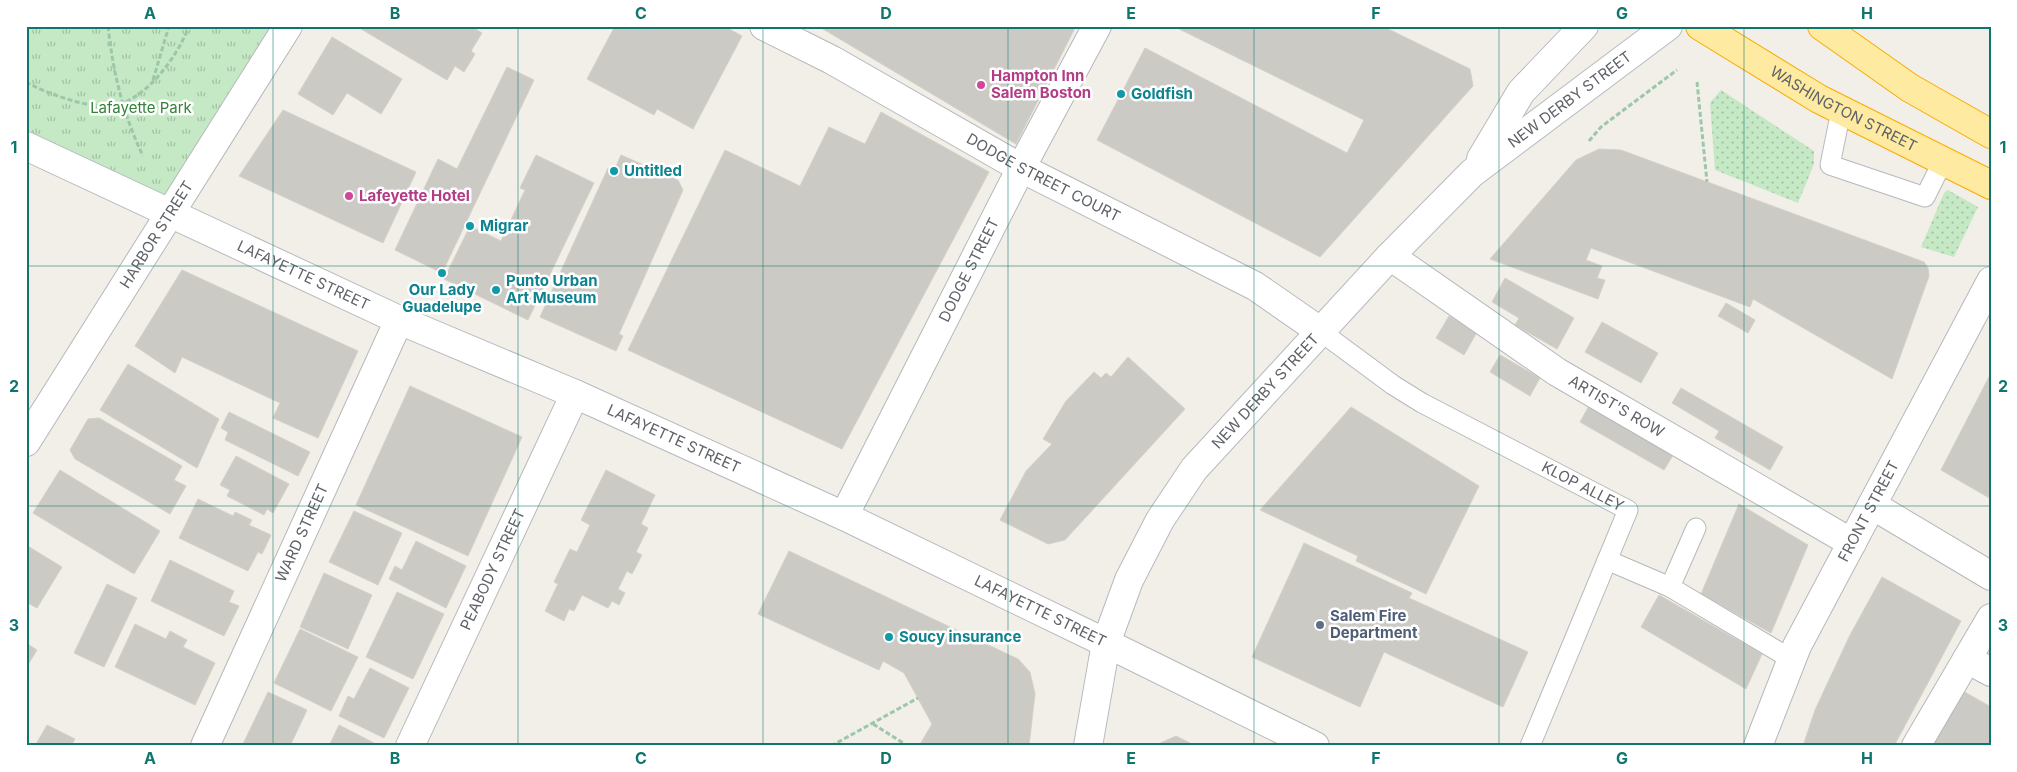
<svg xmlns="http://www.w3.org/2000/svg" width="2017" height="772" viewBox="0 0 2017 772" font-family="Inter,sans-serif">
  <style>
    .grass { fill: url(#grass-dots) }
    .park { fill: url(#park-tufts) }
    .building { fill: #cccac5; stroke: #d6d1c6 }
    .lines { fill: none; stroke-linecap: round; stroke-linejoin: round }
    .service-casing { stroke: #b5b8bc; stroke-width: 21 }
    .pedestrian-casing { stroke: #b5b8bc; stroke-width: 30 }
    .minor-casing { stroke: #b5b8bc; stroke-width: 30 }
    .tertiary-casing { stroke: #b5b8bc; stroke-width: 30 }
    .secondary-casing { stroke: #b6babf; stroke-width: 30 }
    .trunk-casing { stroke: #f9ab00; stroke-width: 30 }
    .path { stroke: #9cc7a9; stroke-width: 3; stroke-dasharray: 5 2.5; stroke-linecap: butt }
    .service { stroke: #fff; stroke-width: 19 }
    .pedestrian { stroke: #fff; stroke-width: 28 }
    .minor { stroke: #fff; stroke-width: 28 }
    .tertiary { stroke: #fff; stroke-width: 28 }
    .secondary { stroke: #fff; stroke-width: 28 }
    .trunk { stroke: #feeaa1; stroke-width: 28 }
    .grid { fill: none; stroke: #0f766e; stroke-width: 1; stroke-opacity: 0.55 }
    .hotel-dot { fill: #d1479c; stroke: #fff; stroke-width: 2 }
    .culture-dot { fill: #0f9aa8; stroke: #fff; stroke-width: 2 }
    .service-dot { fill: #5c6f8a; stroke: #fff; stroke-width: 2 }
    .labels { text-anchor: middle; stroke-width: 5; stroke-linejoin: round; paint-order: stroke }
    .hotel-label { font-size: 15px; font-weight: bold; fill: #b23c85; stroke: #fff; text-anchor: start }
    .culture-label { font-size: 15px; font-weight: bold; fill: #0d838f; stroke: #fff; text-anchor: start }
    .street-label { font-size: 15px; fill: #5f6368; stroke: #fff }
    .park-label { font-size: 15px; fill: #348238; stroke: #fff }
    .service-label { font-size: 15px; font-weight: bold; fill: #4e5e75; stroke: #fff; text-anchor: start }
    .neatline { fill: none; stroke: #0f766e; stroke-width: 2 }
    .grid-label { font-size: 16px; text-anchor: middle; font-weight: bold; fill: #0f766e }
  </style>
  <defs>
    <pattern id="grass-dots" width="8" height="8" patternUnits="userSpaceOnUse" patternTransform="scale(1.25)"><rect width="8" height="8" fill="#c5e8c5"/><path d="M2 2h.1M6 6h.1" fill="none" stroke="#a3c0a4" stroke-width="1.8" stroke-linecap="round"/></pattern>
    <pattern id="park-tufts" width="24" height="20" patternUnits="userSpaceOnUse" patternTransform="scale(1.25)"><rect width="24" height="20" fill="#c5e8c5"/><path d="M3 7l-1-3M5 7V3M7 7l1-3M15 17l-1-3M17 17v-4M19 17l1-3" fill="none" stroke="#a3c0a4"/></pattern>
  </defs>
  <rect width="100%" height="100%" fill="#f1efe8"/>
  <g class="grass">
    <polygon points="1721,90 1814,151 1814,164 1798,203 1715,170 1710,103"/>
    <polygon points="1948,190 1978,207 1954,257 1921,247 1944,193"/>
  </g>
  <polygon class="park" points="26,26 288,26 170,212 26,146"/>
  <g class="building">
    <polygon points="356,26 471,26 482,33 471,51 475,54 464,72 455,66 447,80"/>
    <polygon points="615,26 724,26 742,36 693,129 657,109 654,115 587,79"/>
    <polygon points="818,26 1076,26 1016,144"/>
    <polygon points="1173,26 1382,26 1470,69 1473,86 1320,257 1097,140 1145,48 1347,153 1364,120"/>
    <polygon points="332,37 402,79 381,114 347,93 333,115 298,94"/>
    <polygon points="507,67 534,80 442,273 395,250 438,159 457,169"/>
    <polygon points="283,110 416,172 383,243 239,176"/>
    <polygon points="881,112 989,172 842,449 628,350 725,150 800,186 829,127 865,144"/>
    <polygon points="1599,149 1621,150 1924,262 1928,268 1929,276 1892,379 1753,299 1750,307 1591,248 1586,260 1602,266 1597,278 1605,280 1598,299 1490,259 1576,160"/>
    <polygon points="536,155 594,183 528,320 444,279 470,226 501,241 525,190 520,188"/>
    <polygon points="621,155 678,180 683,190 619,334 623,336 616,351 540,317 608,168 614,171"/>
    <polygon points="182,270 358,351 318,438 273,418 280,403 182,357 175,373 135,346"/>
    <polygon points="1505,278 1574,318 1557,349 1515,325 1519,318 1492,302"/>
    <polygon points="1726,303 1755,320 1748,333 1718,316"/>
    <polygon points="1449,316 1477,332 1464,355 1436,338"/>
    <polygon points="1602,322 1658,353 1641,383 1585,352"/>
    <polygon points="1500,355 1540,378 1530,396 1490,372"/>
    <polygon points="1128,357 1185,409 1065,540 1048,544 1000,520 1026,471 1052,444 1043,439 1066,401 1094,372 1101,378 1106,373 1111,377"/>
    <polygon points="128,364 219,419 197,468 100,410"/>
    <polygon points="1991,373 1991,499 1941,470"/>
    <polygon points="410,386 522,437 468,556 356,505"/>
    <polygon points="1681,388 1783,447 1770,470 1715,438 1719,431 1672,403"/>
    <polygon points="1589,406 1678,447 1664,470 1580,422"/>
    <polygon points="1351,407 1479,486 1426,594 1356,561 1358,556 1260,510"/>
    <polygon points="229,412 310,452 298,476 225,440 228,432 221,428"/>
    <polygon points="99,418 182,466 174,480 186,486 170,514 75,459 70,450 88,419"/>
    <polygon points="236,456 289,484 273,513 267,509 264,515 227,496 230,490 220,485"/>
    <polygon points="60,470 160,531 134,574 33,513"/>
    <polygon points="606,470 655,495 641,524 648,528 636,552 642,555 632,574 627,571 618,589 625,593 619,605 612,601 608,608 582,595 574,611 569,609 564,621 545,611 558,584 554,582 570,549 577,552 590,525 581,520"/>
    <polygon points="198,499 233,516 235,512 252,520 249,525 271,535 262,554 258,552 248,571 179,538"/>
    <polygon points="1739,504 1808,545 1771,633 1701,594"/>
    <polygon points="354,511 402,533 378,585 329,562"/>
    <polygon points="416,541 466,566 446,608 389,579 395,566 402,570"/>
    <polygon points="1304,543 1412,593 1409,598 1528,652 1503,707 1384,652 1360,707 1252,657"/>
    <polygon points="26,545 62,567 37,608 26,602"/>
    <polygon points="789,551 1018,659 1030,672 1035,694 1029,746 919,746 932,724 904,673 883,661 879,670 758,614"/>
    <polygon points="170,560 234,591 229,602 239,606 224,636 151,601"/>
    <polygon points="324,573 372,595 348,649 300,627"/>
    <polygon points="1882,577 1961,621 1894,746 1803,746 1815,710 1850,635"/>
    <polygon points="107,584 137,598 104,667 74,653"/>
    <polygon points="397,592 444,614 413,679 366,657"/>
    <polygon points="1659,595 1762,654 1746,689 1641,627"/>
    <polygon points="135,624 166,639 170,631 187,640 183,647 215,663 195,705 115,667"/>
    <polygon points="300,629 358,657 331,711 274,683"/>
    <polygon points="26,643 37,650 26,668"/>
    <polygon points="370,668 409,688 384,738 339,716 348,696 354,699"/>
    <polygon points="1956,687 1991,707 1991,746 1923,746"/>
    <polygon points="268,692 307,710 290,746 242,746"/>
    <polygon points="47,725 75,739 71,746 35,746"/>
    <polygon points="339,725 378,745 378,746 329,746"/>
    <polygon points="1176,736 1196,746 1156,746 1156,745"/>
  </g>
  <g class="lines">
    <defs>
      <g id="service">
        <polyline points="1841,111 1830,165 1925,197 1943,161"/>
        <path id="s1" d="M1320 331 1393 385 1422 403 1628 510 1530 746"/>
        <polyline points="1696,528 1670,587 1791,659"/>
        <polyline points="1607,560 1670,587"/>
      </g>
      <g id="pedestrian">
        <path id="s2" d="M1390 256 1557 372 1852 543"/>
        <polyline points="1872,505 1991,576"/>
        <polyline points="1967,659 1991,672"/>
        <polyline points="1916,746 1991,618"/>
      </g>
      <g id="minor">
        <path id="s3" d="M764 26 832 60 1021 168 1255 286 1320 331"/>
        <path id="s4" d="M844 516 1021 168 1097 26"/>
        <polyline points="1106,643 1315,746"/>
        <path id="s5" d="M205 746 399 320"/>
        <path id="s6" d="M410 746 575 394"/>
        <path id="s7" d="M1758 746 1797 646 1991 281"/>
      </g>
      <g id="tertiary">
        <path id="s8" d="M26 442 288 26"/>
      </g>
      <g id="secondary">
        <path id="s9" d="M26 146 399 320 575 394 844 516 1106 643"/>
        <polyline points="1481,159 1521,92 1584,26"/>
        <path id="s10" d="M1088 746 1106 643 1129 580 1160 520 1194 469 1390 256 1472 173 1668 26"/>
      </g>
      <g id="trunk">
        <path id="s11" d="M1700 26 1819 99 1991 185"/>
        <polyline points="1822,26 1910,88 1991,134"/>
      </g>
    </defs>
    <use href="#service" class="service-casing"/>
    <use href="#pedestrian" class="pedestrian-casing"/>
    <use href="#minor" class="minor-casing"/>
    <use href="#tertiary" class="tertiary-casing"/>
    <use href="#secondary" class="secondary-casing"/>
    <use href="#trunk" class="trunk-casing"/>
    <g class="path">
      <path d="M108 26C113 73 123 114 143 156"/>
      <polyline points="153,80 169,26"/>
      <path d="M26 82C45 93 90 109 111 106 145 102 178 56 189 26"/>
      <polyline points="1697,82 1707,182"/>
      <polyline points="1589,141 1601,127 1677,70"/>
      <polyline points="873,724 908,746"/>
      <polyline points="831,746 918,698"/>
    </g>
    <use href="#service" class="service"/>
    <use href="#pedestrian" class="pedestrian"/>
    <use href="#minor" class="minor"/>
    <use href="#tertiary" class="tertiary"/>
    <use href="#secondary" class="secondary"/>
    <use href="#trunk" class="trunk"/>
  </g>
  <path class="grid" d="M273 26V746M518 26V746M763 26V746M1008 26V746M1254 26V746M1499 26V746M1744 26V746M26 266H1991M26 506H1991"/>
  <g class="hotel-dot">
    <circle cx="981" cy="85" r="5"/>
    <circle cx="349" cy="196" r="5"/>
  </g>
  <g class="culture-dot">
    <circle cx="1121" cy="94" r="5"/>
    <circle cx="614" cy="171" r="5"/>
    <circle cx="470" cy="226" r="5"/>
    <circle cx="442" cy="273" r="5"/>
    <circle cx="496" cy="290" r="5"/>
    <circle cx="889" cy="637" r="5"/>
  </g>
  <circle class="service-dot" cx="1320" cy="625" r="5"/>
  <g class="labels">
    <g class="hotel-label">
      <text x="991" y="81">Hampton Inn<tspan x="991" dy="17">Salem Boston</tspan></text>
      <text x="359" y="201">Lafeyette Hotel</text>
    </g>
    <g class="culture-label">
      <text x="1131" y="99">Goldfish</text>
      <text x="624" y="176">Untitled</text>
      <text x="480" y="231">Migrar</text>
      <text x="506" y="286">Punto Urban<tspan x="506" dy="17">Art Museum</tspan></text>
      <text x="442" y="295" text-anchor="middle">Our Lady<tspan x="442" dy="17">Guadelupe</tspan></text>
      <text x="899" y="642">Soucy insurance</text>
    </g>
    <g class="street-label">
      <text dy="5" stroke="none"><textPath href="#s10" startOffset="829">NEW DERBY STREET</textPath></text>
      <text dy="5" stroke="none"><textPath href="#s11" startOffset="166">WASHINGTON STREET</textPath></text>
      <text dy="5" stroke="none"><textPath href="#s3" startOffset="318">DODGE STREET COURT</textPath></text>
      <text dy="5" stroke="none"><textPath href="#s8" startOffset="245">HARBOR STREET</textPath></text>
      <text dy="5" stroke="none"><textPath href="#s4" startOffset="276">DODGE STREET</textPath></text>
      <text dy="5" stroke="none"><textPath href="#s9" startOffset="306">LAFAYETTE STREET</textPath></text>
      <text dy="5" stroke="none"><textPath href="#s10" startOffset="406">NEW DERBY STREET</textPath></text>
      <text dy="5" stroke="none"><textPath href="#s2" startOffset="272">ARTIST'S ROW</textPath></text>
      <text dy="5" stroke="none"><textPath href="#s9" startOffset="711">LAFAYETTE STREET</textPath></text>
      <text dy="5" stroke="none"><textPath href="#s1" startOffset="306">KLOP ALLEY</textPath></text>
      <text dy="5" stroke="none"><textPath href="#s7" startOffset="260">FRONT STREET</textPath></text>
      <text dy="5" stroke="none"><textPath href="#s5" startOffset="234">WARD STREET</textPath></text>
      <text dy="5" stroke="none"><textPath href="#s6" startOffset="195">PEABODY STREET</textPath></text>
      <text dy="5" stroke="none"><textPath href="#s9" startOffset="1116">LAFAYETTE STREET</textPath></text>
    </g>
    <g class="park-label">
      <text x="141" y="113">Lafayette Park</text>
    </g>
    <g class="service-label">
      <text x="1330" y="621">Salem Fire<tspan x="1330" dy="17">Department</tspan></text>
    </g>
  </g>
  <rect width="2017" height="772" fill="none" stroke="#ffffff" stroke-width="55"/>
  <rect x="28" y="28" width="1962" height="716" class="neatline"/>
  <g class="grid-label">
    <text x="150" y="19">A</text>
    <text x="395" y="19">B</text>
    <text x="641" y="19">C</text>
    <text x="886" y="19">D</text>
    <text x="1131" y="19">E</text>
    <text x="1376" y="19">F</text>
    <text x="1622" y="19">G</text>
    <text x="1867" y="19">H</text>
    <text x="14" y="153">1</text>
    <text x="2003" y="153">1</text>
    <text x="14" y="392">2</text>
    <text x="2003" y="392">2</text>
    <text x="14" y="631">3</text>
    <text x="2003" y="631">3</text>
    <text x="150" y="764">A</text>
    <text x="395" y="764">B</text>
    <text x="641" y="764">C</text>
    <text x="886" y="764">D</text>
    <text x="1131" y="764">E</text>
    <text x="1376" y="764">F</text>
    <text x="1622" y="764">G</text>
    <text x="1867" y="764">H</text>
  </g>
</svg>
